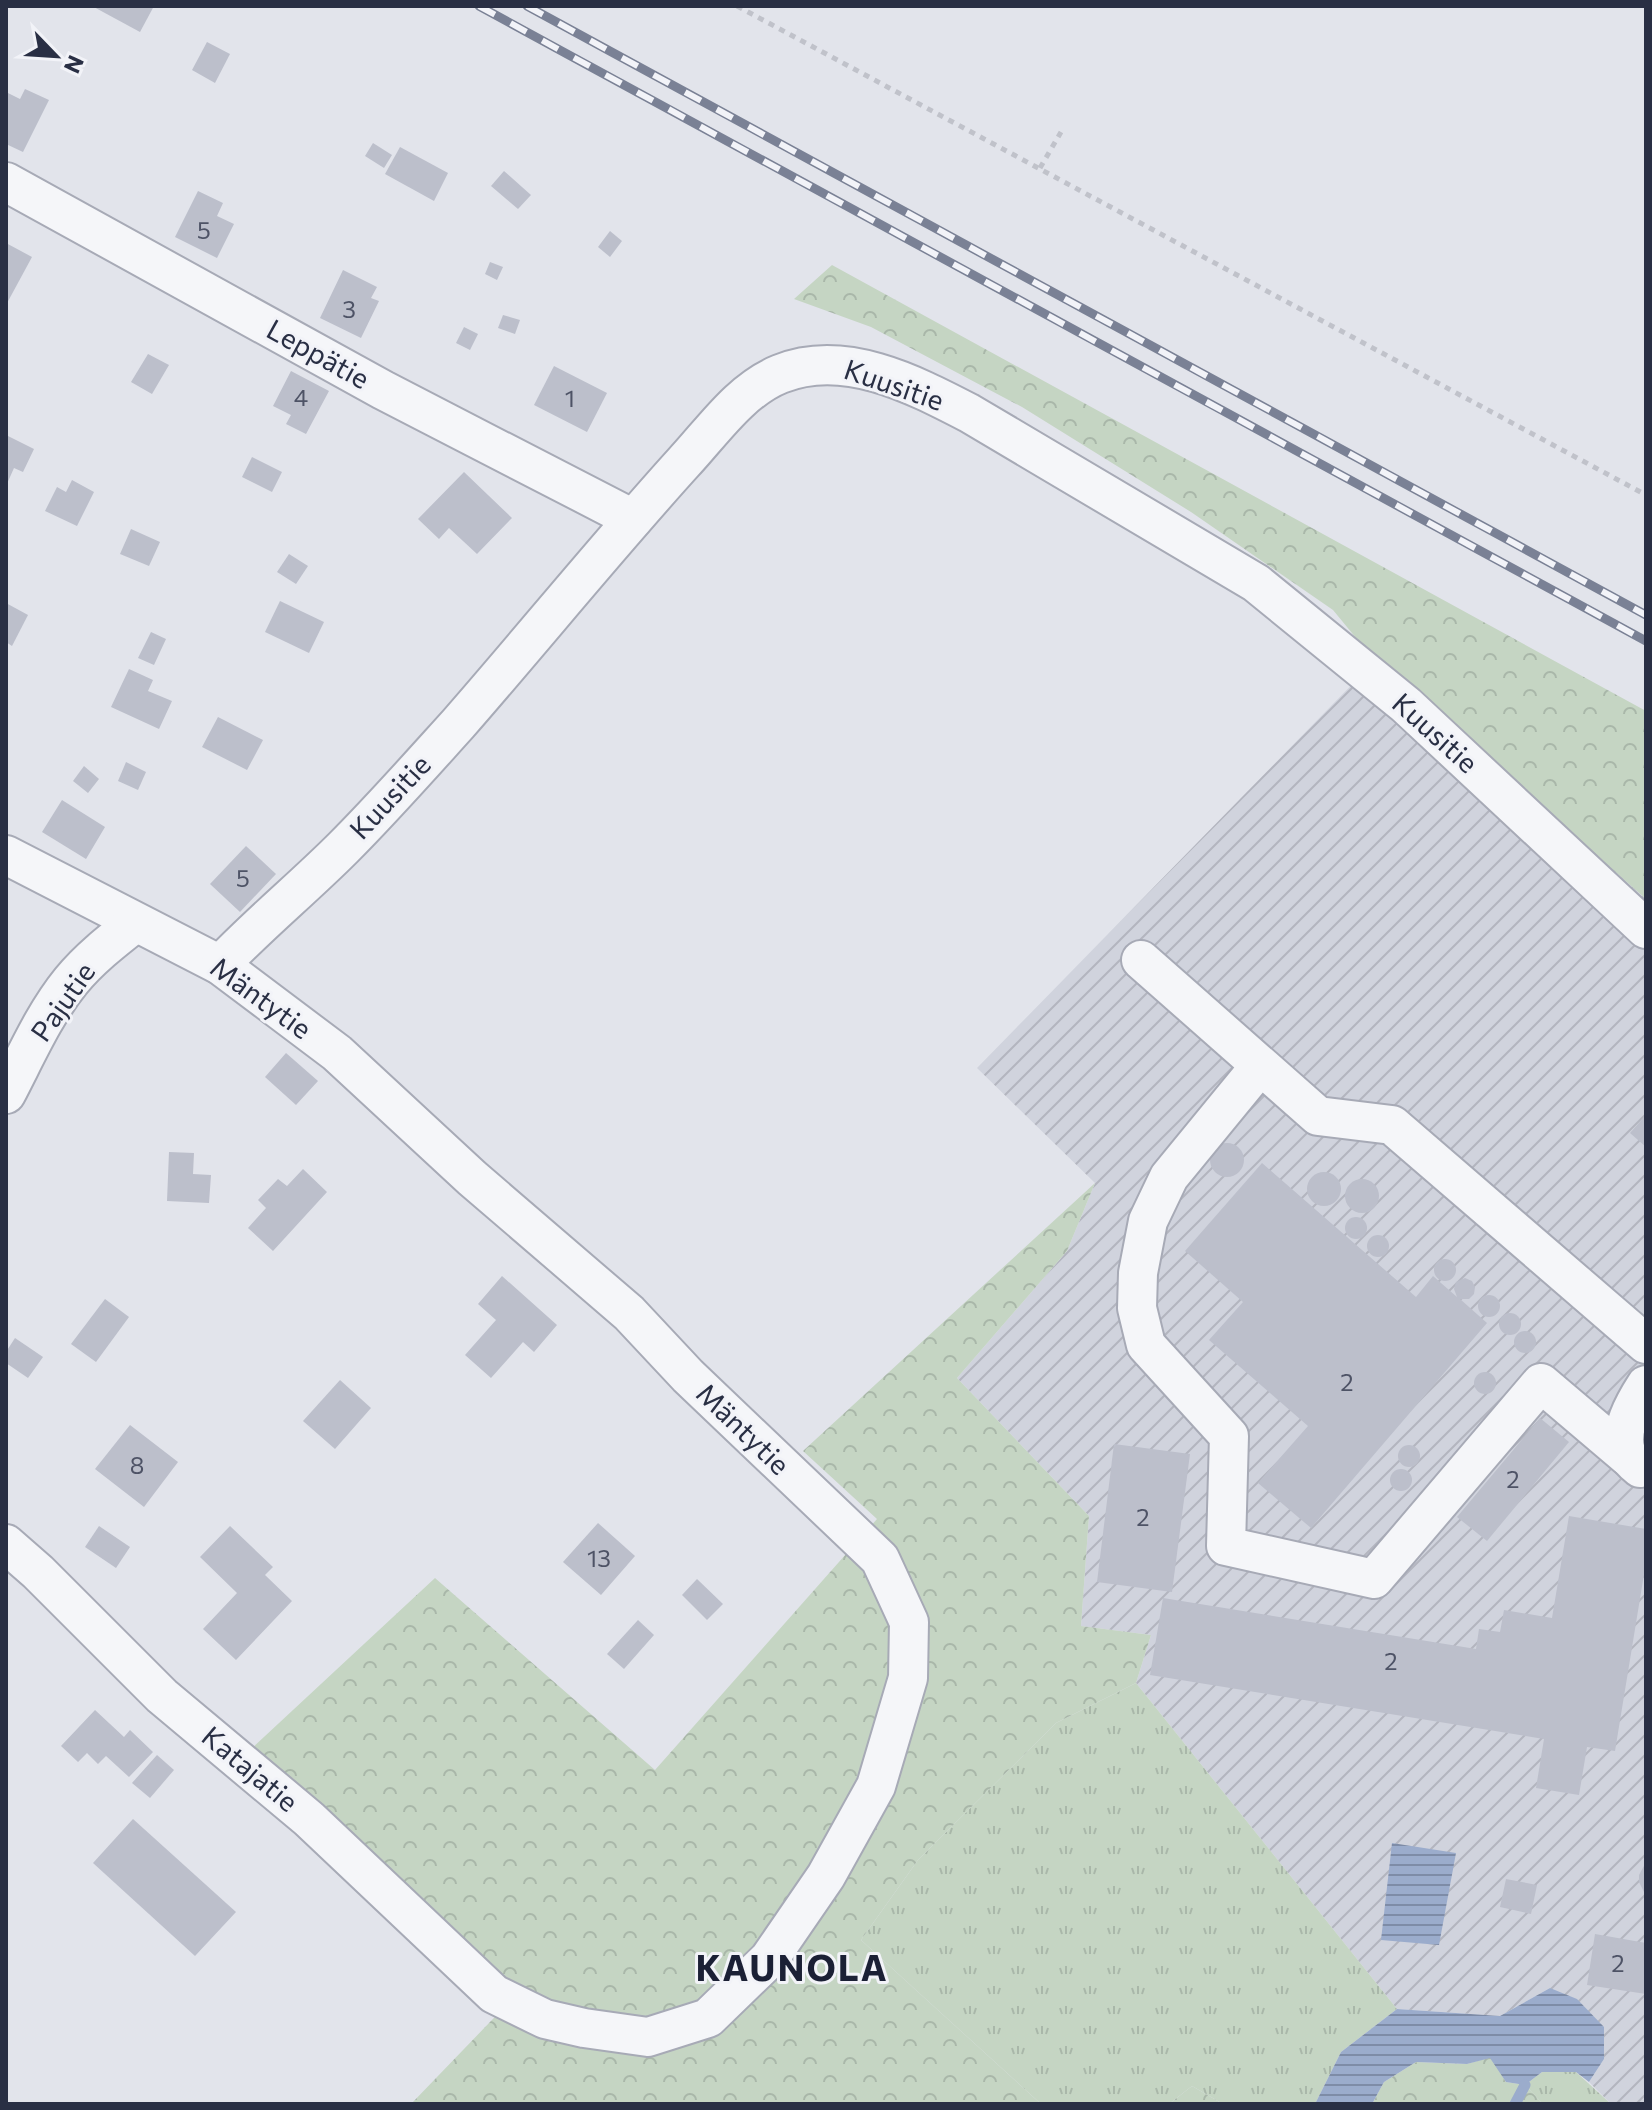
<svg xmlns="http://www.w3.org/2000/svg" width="1652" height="2110" viewBox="0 0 1652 2110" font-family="Commissioner,sans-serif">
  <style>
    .industrial { fill: url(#industrial-furrows) }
    .grass { fill: url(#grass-tufts) }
    .forest { fill: url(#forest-crowns) }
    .water { fill: url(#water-rules) }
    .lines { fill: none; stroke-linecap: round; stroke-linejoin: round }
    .stream { stroke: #9baccc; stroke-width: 11 }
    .building { fill: #bcbfcb }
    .minor-casing { stroke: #a7aab6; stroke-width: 42 }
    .path { stroke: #c0c2ca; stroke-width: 5; stroke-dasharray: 6 6; stroke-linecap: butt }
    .minor { stroke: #f5f6f9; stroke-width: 38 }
    .rail-casing { stroke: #7a8195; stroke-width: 9 }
    .rail { stroke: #f2f3f8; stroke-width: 6; stroke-dasharray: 18; stroke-linecap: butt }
    .labels { text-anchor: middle; stroke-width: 6; stroke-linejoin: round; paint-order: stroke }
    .number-label { font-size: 24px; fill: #4e5366 }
    .street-label { font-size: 28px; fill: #292f44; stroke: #f2f3f8 }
    .district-label { font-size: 36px; font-weight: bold; letter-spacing: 2px; fill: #1b2035; stroke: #f2f3f8 }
  </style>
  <defs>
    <pattern id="industrial-furrows" width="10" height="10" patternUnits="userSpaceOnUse" patternTransform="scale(2)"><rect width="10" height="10" fill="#d0d3dd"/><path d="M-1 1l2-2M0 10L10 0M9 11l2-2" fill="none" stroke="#b3b5bf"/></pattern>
    <pattern id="grass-tufts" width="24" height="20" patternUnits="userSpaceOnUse" patternTransform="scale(2)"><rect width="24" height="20" fill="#c5d5c3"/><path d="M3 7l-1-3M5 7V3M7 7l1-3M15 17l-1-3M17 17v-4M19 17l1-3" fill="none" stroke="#a9b7a9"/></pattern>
    <pattern id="forest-crowns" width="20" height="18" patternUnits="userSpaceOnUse" patternTransform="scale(2)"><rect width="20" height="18" fill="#c5d5c3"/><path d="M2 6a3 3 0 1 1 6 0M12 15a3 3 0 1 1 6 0" fill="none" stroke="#a9b7a9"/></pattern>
    <pattern id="water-rules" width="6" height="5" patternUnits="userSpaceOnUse" patternTransform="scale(2)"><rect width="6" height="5" fill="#9baccc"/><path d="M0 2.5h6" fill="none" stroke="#7e8ca7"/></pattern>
  </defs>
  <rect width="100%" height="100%" fill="#e2e4eb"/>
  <polygon class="industrial" points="1375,661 1646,899 1646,2104 1611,2104 1589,2082 1604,2059 1550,1988 1500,2016 1397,2009 1136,1683 1151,1635 1081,1626 1089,1516 957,1378 1067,1251 1095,1183 977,1068"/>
  <g class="grass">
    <polygon points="1136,1683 1397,2009 1341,2052 1315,2104 1223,2104 1192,2086 1169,2104 1041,2104 861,1940 918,1860 1056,1723"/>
    <polygon points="1542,2072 1576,2072 1611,2104 1543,2104 1525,2085"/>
  </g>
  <g class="forest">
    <polygon points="832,265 1646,711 1646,899 1375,661 1333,610 1191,512 1022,407 871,327 794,299"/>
    <polygon points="1095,1183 1067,1251 957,1378 1089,1516 1081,1626 1151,1635 1136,1683 1056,1723 918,1860 861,1940 1041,2104 411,2104 516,1995 249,1751 435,1578 655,1770 877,1519 803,1451"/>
    <polygon points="1491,2057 1506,2082 1525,2085 1543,2104 1372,2104 1384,2082 1416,2062 1467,2064"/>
    <polygon points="1192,2086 1223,2104 1169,2104"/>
  </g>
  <g class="water">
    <polygon points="1392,1843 1456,1853 1439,1945 1381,1940"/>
    <polygon points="1550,1988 1577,1999 1604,2027 1604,2059 1589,2082 1576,2072 1542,2072 1525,2085 1506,2082 1490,2058 1467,2064 1416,2062 1384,2082 1372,2104 1315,2104 1341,2052 1397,2009 1500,2016"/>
  </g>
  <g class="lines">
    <polyline class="stream" points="1515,2104 1525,2085"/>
  </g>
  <g class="building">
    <polygon points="92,6 154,6 140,32"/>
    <polygon points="207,42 230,54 215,83 192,70"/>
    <polygon points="25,89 49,100 23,152 6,144 6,92 20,99"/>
    <polygon points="373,143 392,155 384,168 365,156"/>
    <polygon points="400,147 448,173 434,201 385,174"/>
    <polygon points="504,171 531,195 518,209 491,186"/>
    <polygon points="198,191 223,203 217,216 234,224 217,258 175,237"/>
    <polygon points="610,231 622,241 610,257 598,247"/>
    <polygon points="6,243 32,257 6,305"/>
    <polygon points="490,262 503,267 497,280 485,274"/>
    <polygon points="343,270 377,287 371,298 379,301 361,338 320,318"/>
    <polygon points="503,315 520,320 515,334 498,328"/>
    <polygon points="464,327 478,334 470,350 456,343"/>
    <polygon points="148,354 169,365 152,394 131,382"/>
    <polygon points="554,366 607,393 587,432 534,405"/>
    <polygon points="291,371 329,391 306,434 286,424 291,415 273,406"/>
    <polygon points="6,435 34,449 23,472 14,468 6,486"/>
    <polygon points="252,457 282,472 272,492 242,477"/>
    <polygon points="464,472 512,518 477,554 449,528 439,539 418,519"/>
    <polygon points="72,480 94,492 77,526 45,511 57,487 66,492"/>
    <polygon points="131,529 160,542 149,566 120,554"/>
    <polygon points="289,554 308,566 296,584 277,572"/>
    <polygon points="280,601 324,622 309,653 265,632"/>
    <polygon points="6,603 28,615 12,646 6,642"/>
    <polygon points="151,632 166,639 154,665 138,658"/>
    <polygon points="129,669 153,680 148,691 172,701 159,729 111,707"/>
    <polygon points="218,717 263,740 247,770 202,747"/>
    <polygon points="126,762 146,772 138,790 118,781"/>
    <polygon points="84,766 99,779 88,793 73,781"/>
    <polygon points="62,800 105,827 86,859 42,832"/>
    <polygon points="246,846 276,874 240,912 210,884"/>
    <polygon points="286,1053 318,1081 296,1105 265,1077"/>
    <polygon points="1646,1115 1646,1147 1630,1133"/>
    <circle cx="1227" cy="1160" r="17"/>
    <polygon points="169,1152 194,1153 193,1174 211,1175 209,1203 167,1201"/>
    <polygon points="1262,1163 1416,1297 1433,1276 1457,1297 1454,1289 1456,1282 1465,1278 1472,1281 1475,1287 1474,1294 1469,1299 1460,1299 1487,1323 1311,1528 1258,1483 1308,1426 1209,1340 1243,1302 1185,1251"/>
    <polygon points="303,1169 327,1192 273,1251 248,1228 266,1208 258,1200 278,1179 287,1186"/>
    <circle cx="1324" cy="1189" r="17"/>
    <circle cx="1362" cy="1196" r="17"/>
    <circle cx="1356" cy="1228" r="11"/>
    <circle cx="1378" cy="1246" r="11"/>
    <circle cx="1445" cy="1270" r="11"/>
    <polygon points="502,1276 557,1325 534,1352 523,1342 491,1378 465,1355 496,1320 478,1304"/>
    <circle cx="1489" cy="1306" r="11"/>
    <polygon points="105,1299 129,1317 96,1362 71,1344"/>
    <circle cx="1510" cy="1324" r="11"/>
    <circle cx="1525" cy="1342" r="11"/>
    <polygon points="15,1338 43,1357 28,1378 6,1363 6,1352"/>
    <circle cx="1485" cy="1383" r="11"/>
    <polygon points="340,1380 371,1408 335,1449 303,1421"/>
    <polygon points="1540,1418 1569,1442 1487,1541 1457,1517"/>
    <polygon points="130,1425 178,1462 144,1507 95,1469"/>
    <polygon points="1114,1444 1190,1454 1172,1592 1097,1582"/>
    <circle cx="1409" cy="1456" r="11"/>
    <circle cx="1401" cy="1480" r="11"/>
    <polygon points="1569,1516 1646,1529 1646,1562 1615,1751 1587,1747 1579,1795 1536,1788 1544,1739 1150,1675 1163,1598 1476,1649 1479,1629 1500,1632 1504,1610 1552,1618"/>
    <polygon points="598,1523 635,1556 601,1595 563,1562"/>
    <polygon points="99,1526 130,1547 116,1568 85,1547"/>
    <polygon points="230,1526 273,1567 265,1575 292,1601 236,1660 203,1629 237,1593 200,1557"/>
    <polygon points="697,1579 723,1604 707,1620 682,1595"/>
    <polygon points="638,1620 654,1635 624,1669 607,1654"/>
    <polygon points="95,1710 124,1737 130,1730 153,1752 129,1777 106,1756 98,1764 87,1753 78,1762 61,1746"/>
    <polygon points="157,1755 174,1770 150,1798 132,1783"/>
    <polygon points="133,1819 236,1912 195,1956 93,1863"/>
    <polygon points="1646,1862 1646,1896 1639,1882 1639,1875"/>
    <polygon points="1506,1879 1537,1885 1531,1914 1500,1907"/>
    <polygon points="1595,1934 1646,1943 1646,1994 1587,1985"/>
  </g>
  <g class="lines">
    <defs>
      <g id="minor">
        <polyline points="6,182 383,390 633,519"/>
        <polyline points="6,855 220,965 337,1053 472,1178 629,1313 688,1376 880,1559 909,1622 908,1678 876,1786 826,1876 769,1959 708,2018 648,2037 584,2028 545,2019 494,1994 309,1819 162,1696 38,1572 6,1544"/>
        <polyline points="1141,960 1318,1116 1392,1125 1646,1344"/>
        <path d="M220 965C259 924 303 888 343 848 382 809 420 766 458 724 534 637 606 548 683 463 712 432 740 390 780 374 844 348 913 384 969 413L1256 583 1406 705 1646 929"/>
        <polyline points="1260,1066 1169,1177 1148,1221 1138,1273 1137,1308 1146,1345 1229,1436 1226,1546 1374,1579 1541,1383 1627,1456"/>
        <path d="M6 1094C26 1056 44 1014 71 981 89 959 112 941 135 923"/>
        <path d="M1640 1468C1635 1464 1629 1459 1627 1454 1617 1432 1635 1402 1646 1385"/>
      </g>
    </defs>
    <use href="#minor" class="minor-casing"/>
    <g class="path">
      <polyline points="737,6 1646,495"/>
      <polyline points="1040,168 1061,132"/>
    </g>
    <use href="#minor" class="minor"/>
    <defs>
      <g id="rail">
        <polyline points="479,6 1646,641"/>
        <polyline points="527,6 1646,615"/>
      </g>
    </defs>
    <use href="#rail" class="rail-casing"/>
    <use href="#rail" class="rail"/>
  </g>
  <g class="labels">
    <g class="number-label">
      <text x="204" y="239">5</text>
      <text x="349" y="318">3</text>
      <text x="301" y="406">4</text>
      <text x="570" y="407">1</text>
      <text x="243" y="887">5</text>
      <text x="1347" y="1391">2</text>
      <text x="137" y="1474">8</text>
      <text x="1513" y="1488">2</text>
      <text x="1143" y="1526">2</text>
      <text x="599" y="1567">13</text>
      <text x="1391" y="1670">2</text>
      <text x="1618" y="1972">2</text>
    </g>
    <g class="street-label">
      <text transform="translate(318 354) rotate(29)" y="10">Leppätie</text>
      <text transform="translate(894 385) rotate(19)" y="10">Kuusitie</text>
      <text transform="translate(1435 733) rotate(42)" y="10">Kuusitie</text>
      <text transform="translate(390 797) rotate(-47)" y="10">Kuusitie</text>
      <text transform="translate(261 998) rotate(36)" y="10">Mäntytie</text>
      <text transform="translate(63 1002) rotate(-55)" y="10">Pajutie</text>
      <text transform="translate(743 1429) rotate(44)" y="10">Mäntytie</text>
      <text transform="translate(250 1769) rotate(40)" y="10">Katajatie</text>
    </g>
    <g class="district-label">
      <text x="792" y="1981">KAUNOLA</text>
    </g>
  </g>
  <rect width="1652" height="2110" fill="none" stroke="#292f44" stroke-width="16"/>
  <g transform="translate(56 56) rotate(115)" stroke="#f2f3f8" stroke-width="6" paint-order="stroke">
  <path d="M0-6L14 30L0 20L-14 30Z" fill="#292f44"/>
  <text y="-12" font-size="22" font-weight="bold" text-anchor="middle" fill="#292f44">N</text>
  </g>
</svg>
